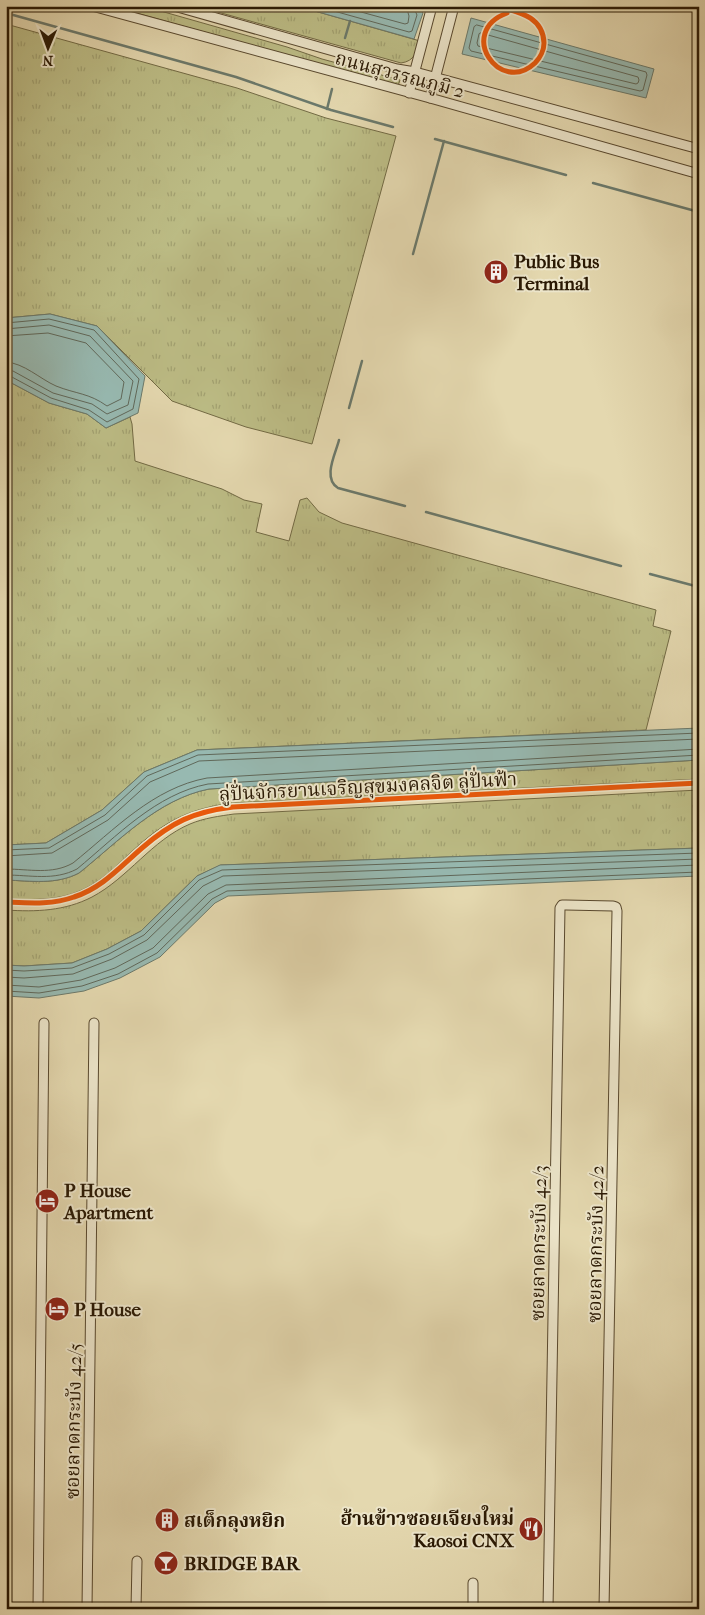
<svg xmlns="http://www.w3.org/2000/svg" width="705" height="1615" viewBox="0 0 705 1615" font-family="'IM FELL French Canon','Noto Serif Thai',serif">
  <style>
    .grass { fill: url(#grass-tufts); stroke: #726a44 }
    .water { fill: #97b9b1; stroke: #6b796b }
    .pier { fill: #e4d8af }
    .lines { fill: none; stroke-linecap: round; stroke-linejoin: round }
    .shore { stroke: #60685a; stroke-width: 1 }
    .stream { stroke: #6b796b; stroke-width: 2.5 }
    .street-casing { stroke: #58482e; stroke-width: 11 }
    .street { stroke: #ede6cb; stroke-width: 9 }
    .cycleway-casing { stroke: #ede6cb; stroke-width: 8 }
    .cycleway { stroke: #e8590c; stroke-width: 5 }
    .labels { text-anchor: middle; stroke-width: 4; stroke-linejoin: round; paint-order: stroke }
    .street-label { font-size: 19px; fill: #291803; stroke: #ede6cb }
    .poi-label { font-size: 19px; font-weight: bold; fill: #291803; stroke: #ede6cb; text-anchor: start }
  </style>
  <defs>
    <pattern id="grass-tufts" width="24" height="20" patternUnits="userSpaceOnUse" patternTransform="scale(1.25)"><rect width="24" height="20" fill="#bcbc85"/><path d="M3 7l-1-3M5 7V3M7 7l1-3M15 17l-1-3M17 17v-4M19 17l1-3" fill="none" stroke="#a2a171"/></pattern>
  </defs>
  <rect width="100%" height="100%" fill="#e4d8af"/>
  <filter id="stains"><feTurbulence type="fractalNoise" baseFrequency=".004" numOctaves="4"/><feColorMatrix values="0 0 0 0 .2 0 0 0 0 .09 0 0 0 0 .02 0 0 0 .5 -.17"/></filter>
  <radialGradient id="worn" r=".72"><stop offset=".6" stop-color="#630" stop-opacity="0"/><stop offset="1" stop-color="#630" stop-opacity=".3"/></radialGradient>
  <g class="grass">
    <polygon points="111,6 143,6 287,47 322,59 400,80 398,86"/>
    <path d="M196 6H297L420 41C416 52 415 61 401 63Z"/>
    <polygon points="6,24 237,88 326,118 396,136 312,444 246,427 172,401 97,326 50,314 6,318"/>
    <polygon points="6,380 49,403 87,414 106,428 130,417 132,424 135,461 222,489 244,500 262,504 256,532 289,541 300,500 307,498 319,512 342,523 656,610 653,626 671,631 646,730 197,750 144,772 102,810 46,843 6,845"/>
    <path d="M699 760V779L233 803C193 808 168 819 138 846 122 860 107 877 88 887 62 901 35 900 6 899V880C31 881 56 885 79 873 119 841 158 799 209 789Z"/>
    <path d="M699 790V848L221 865 197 876 141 931 107 949 72 963 24 966 6 965V910C36 912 65 911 92 897 128 878 152 840 190 824 204 818 220 816 234 814Z"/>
  </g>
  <g class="water">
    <polygon points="297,6 416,6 423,13 414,39"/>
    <polygon points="471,18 654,69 646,98 462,54"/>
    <polygon points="50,314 97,326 145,376 138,413 106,428 87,414 49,403 6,380 6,318"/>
    <path d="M699 728V760L209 789C158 799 119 841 79 873 56 885 31 881 6 880V845L46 843 102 810 144 772 197 750Z"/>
    <polygon points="699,848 699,876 228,896 215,903 160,957 120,978 84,991 39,998 6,996 6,965 24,966 72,963 107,949 141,931 197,876 220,865"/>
  </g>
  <g class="pier">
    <polygon points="488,20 495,23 491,27 487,38 487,50 494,61 502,66 487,62 481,51 480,37 484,25"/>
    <polygon points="539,35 547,37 547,46 543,59 535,68 528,72 514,69 520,68 530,62 536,55 539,45"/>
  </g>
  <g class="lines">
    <g class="shore">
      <polyline points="316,6 409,32 412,31 417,15 413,6"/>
      <polyline points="339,6 405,24 408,23 409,16 406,6"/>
      <polygon points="477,25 646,72 647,75 643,90 640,91 471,51 469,48 474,27"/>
      <polygon points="481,33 638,77 639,80 638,83 636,84 478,46 477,43 479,34"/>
      <polyline points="6,323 49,319 94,330 139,379 133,409 107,422 89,410 51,398 10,376 6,376"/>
      <polyline points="6,329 49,325 90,336 133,381 128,405 107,414 92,404 53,393 13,371 6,370"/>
      <path d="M6 336 48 333 86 343 124 382 121 399 107 406C89 393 76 394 56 386 40 379 24 363 6 362"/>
      <polyline points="6,850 49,848 105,815 147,776 198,755 699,733"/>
      <polyline points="6,856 52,853 108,820 150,782 199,761 699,739"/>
      <path d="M6 869C29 869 52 875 73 863 114 830 153 788 207 778L699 749"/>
      <path d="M6 875C30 875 54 881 77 869 117 836 156 794 208 784L699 755"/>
      <polyline points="6,970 24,971 72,968 109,954 144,935 199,880 222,870 699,853"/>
      <polyline points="6,977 24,978 73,974 112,959 147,940 203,886 223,876 699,859"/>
      <polyline points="6,985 39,987 81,980 115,968 153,948 208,894 226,885 699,865"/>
      <polyline points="6,991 39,993 82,986 118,974 157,953 212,899 227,891 699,872"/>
    </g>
    <g class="stream">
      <polyline points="6,13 236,77 331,110 393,127"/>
      <polyline points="345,38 350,21"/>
      <polyline points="327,109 332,89"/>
      <polyline points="435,139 566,175"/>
      <polyline points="593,183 699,212"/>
      <polyline points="413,254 444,141"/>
      <polyline points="349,408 362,361"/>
      <path d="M339 440C336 453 322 478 338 488L405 506"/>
      <polyline points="426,512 621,566"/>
      <polyline points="650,574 699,587"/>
    </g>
    <defs>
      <g id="street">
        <polyline points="92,6 430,98 699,174"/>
        <polyline points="174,6 397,69 415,72 699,149"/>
        <polyline points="409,93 432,6"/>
        <polyline points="430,98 454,6"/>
        <polyline points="38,1609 44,1023"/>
        <polyline points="87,1609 94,1023"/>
        <polyline points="136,1609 137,1561"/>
        <polyline points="473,1609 473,1583"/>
        <polyline points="548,1609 560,908 562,905 566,905 613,906 616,907 617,911 604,1609"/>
      </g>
    </defs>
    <use href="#street" class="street-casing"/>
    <use href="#street" class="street"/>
    <defs>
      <g id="cycleway">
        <path d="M497 6C518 12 543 16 544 43 544 50 540 58 535 63 500 96 456 32 507 13"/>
        <path d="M6 902C29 903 52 905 74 897 102 888 120 867 142 848 172 822 193 812 233 807L699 783"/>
      </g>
    </defs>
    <use href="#cycleway" class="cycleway-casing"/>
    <use href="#cycleway" class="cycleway"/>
  </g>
  <defs>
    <symbol id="building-disc" viewBox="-11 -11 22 22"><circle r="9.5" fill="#8f2418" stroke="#ede6cb"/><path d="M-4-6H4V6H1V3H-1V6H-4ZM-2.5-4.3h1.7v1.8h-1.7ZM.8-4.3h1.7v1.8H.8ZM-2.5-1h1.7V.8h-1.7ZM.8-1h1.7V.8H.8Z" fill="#fff"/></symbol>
    <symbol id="hotel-disc" viewBox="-11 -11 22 22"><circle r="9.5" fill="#8f2418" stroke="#ede6cb"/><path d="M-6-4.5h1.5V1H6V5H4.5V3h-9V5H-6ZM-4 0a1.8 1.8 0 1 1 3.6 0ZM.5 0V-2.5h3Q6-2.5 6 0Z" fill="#fff"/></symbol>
    <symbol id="restaurant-disc" viewBox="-11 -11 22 22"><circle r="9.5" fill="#8f2418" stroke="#ede6cb"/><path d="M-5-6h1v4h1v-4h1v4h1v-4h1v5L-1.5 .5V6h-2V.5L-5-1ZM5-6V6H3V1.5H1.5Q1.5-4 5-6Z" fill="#fff"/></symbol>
    <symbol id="bar-disc" viewBox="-11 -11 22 22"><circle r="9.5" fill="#8f2418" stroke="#ede6cb"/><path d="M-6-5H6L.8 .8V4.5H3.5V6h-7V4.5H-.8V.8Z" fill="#fff"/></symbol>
  </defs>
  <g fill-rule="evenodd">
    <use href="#building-disc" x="482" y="258" width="28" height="28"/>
    <use href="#hotel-disc" x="33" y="1187" width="28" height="28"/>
    <use href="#hotel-disc" x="43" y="1295" width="28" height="28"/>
    <use href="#building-disc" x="153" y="1506" width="28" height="28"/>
    <use href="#restaurant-disc" x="517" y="1515" width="28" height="28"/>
    <use href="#bar-disc" x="152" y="1549" width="28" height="28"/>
  </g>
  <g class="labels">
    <g class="street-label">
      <text transform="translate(400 74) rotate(15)" y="7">ถนนสุวรรณภูมิ 2</text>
      <text transform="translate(368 786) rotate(-3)" y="7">ลู่ปั่นจักรยานเจริญสุขมงคลจิต ลู่ปั่นฟ้า</text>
      <text transform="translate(538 1243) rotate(-89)" y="7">ซอยลาดกระบัง 42/3</text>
      <text transform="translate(595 1244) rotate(-89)" y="7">ซอยลาดกระบัง 42/2</text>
      <text transform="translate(73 1421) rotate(-89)" y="7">ซอยลาดกระบัง 42/5</text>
    </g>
    <g class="poi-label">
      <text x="514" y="268">Public Bus<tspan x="514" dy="22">Terminal</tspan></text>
      <text x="64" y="1197">P House<tspan x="64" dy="22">Apartment</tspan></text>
      <text x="74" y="1316">P House</text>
      <text x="514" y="1525" text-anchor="end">ฮ้านข้าวซอยเจียงใหม่<tspan x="514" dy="22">Kaosoi CNX</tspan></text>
      <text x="184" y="1527">สเต็กลุงหยิก</text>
      <text x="184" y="1570">BRIDGE BAR</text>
    </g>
  </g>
  <rect width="705" height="1615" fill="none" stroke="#e4d8af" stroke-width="25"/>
  <rect x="8" y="8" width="690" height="1600" fill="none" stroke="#291803" stroke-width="2.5"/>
  <rect x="12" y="12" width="680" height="1590" fill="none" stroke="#291803"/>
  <g transform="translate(48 48) rotate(181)" stroke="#ede6cb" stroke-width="4" paint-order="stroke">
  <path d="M0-4L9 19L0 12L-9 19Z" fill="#291803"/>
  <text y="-8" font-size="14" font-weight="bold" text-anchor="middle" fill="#291803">N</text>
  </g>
  <rect width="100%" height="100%" filter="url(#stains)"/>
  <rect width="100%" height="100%" fill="url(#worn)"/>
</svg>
